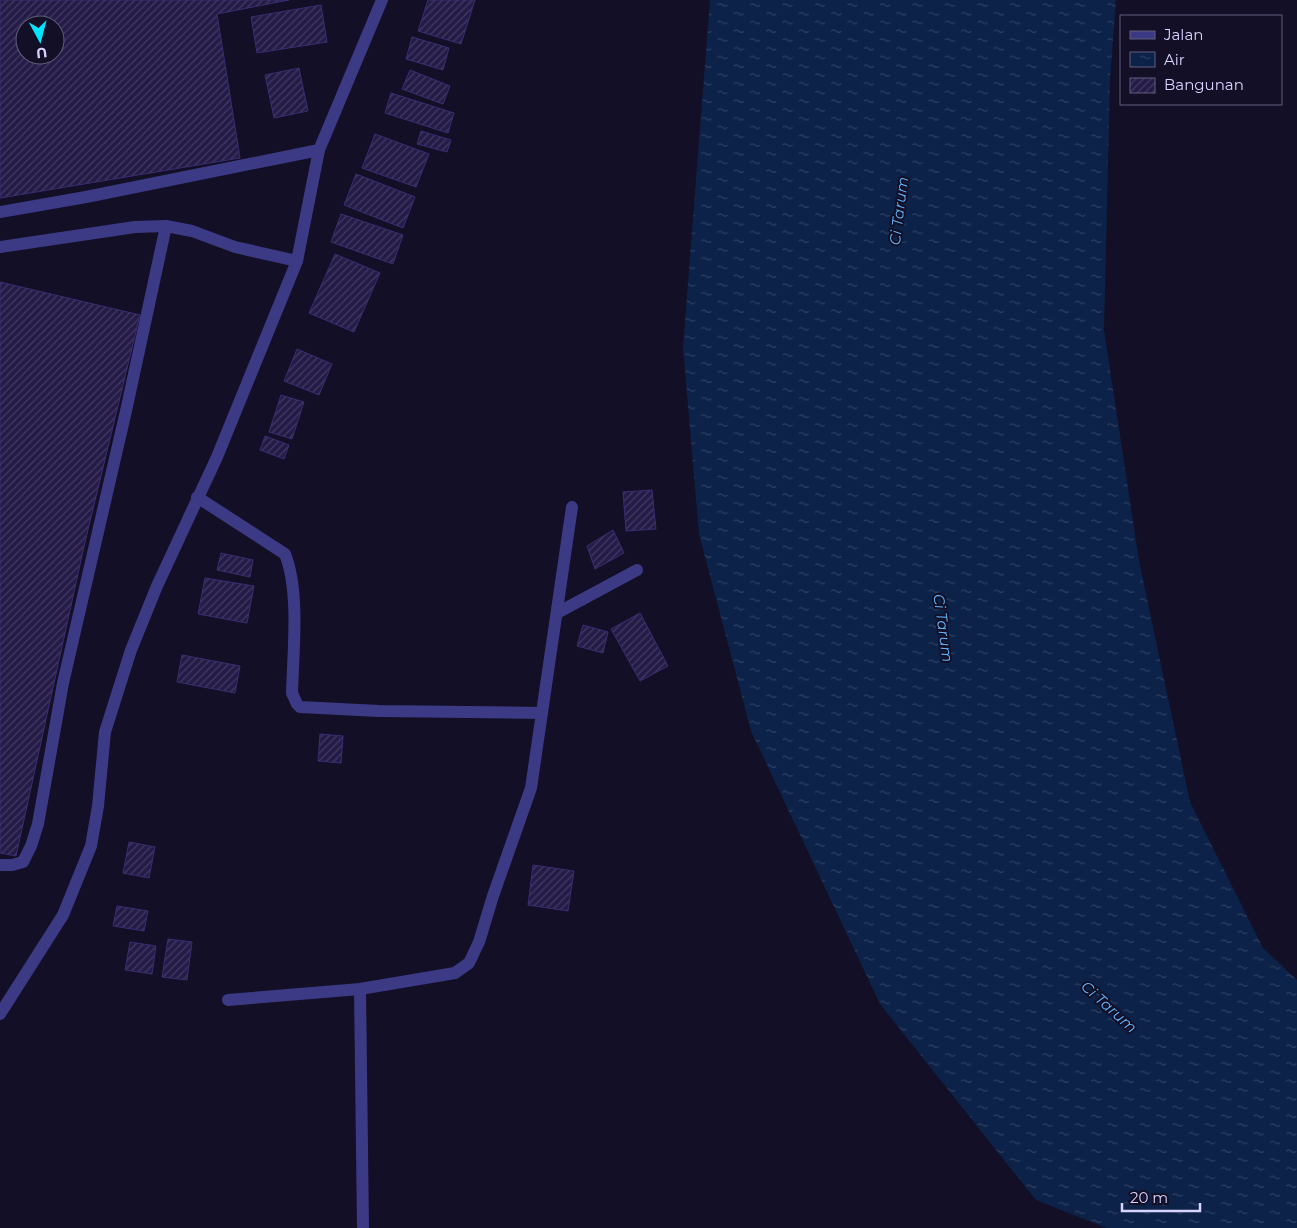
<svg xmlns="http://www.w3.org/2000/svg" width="1297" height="1228" viewBox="0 0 1297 1228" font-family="Montserrat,sans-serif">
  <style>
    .water { fill: url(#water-ripples) }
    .building { fill: url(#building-hatch); stroke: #3b2d73; fill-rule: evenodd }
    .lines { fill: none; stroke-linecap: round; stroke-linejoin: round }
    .lane { stroke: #3d3a85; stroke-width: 12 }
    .street { stroke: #3d3a85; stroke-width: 12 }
    .labels { text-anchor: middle; stroke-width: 4; stroke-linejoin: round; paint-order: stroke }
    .water-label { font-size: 15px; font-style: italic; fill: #62b6ff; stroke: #130f26 }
  </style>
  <defs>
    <pattern id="water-ripples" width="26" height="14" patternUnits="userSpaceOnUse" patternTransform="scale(1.25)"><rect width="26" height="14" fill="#0c2248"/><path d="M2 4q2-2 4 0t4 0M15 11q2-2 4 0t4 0" fill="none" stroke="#2f4163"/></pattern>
    <pattern id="building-hatch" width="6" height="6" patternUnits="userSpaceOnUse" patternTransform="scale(1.25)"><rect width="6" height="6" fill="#241b47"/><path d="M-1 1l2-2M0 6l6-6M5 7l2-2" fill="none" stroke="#433b63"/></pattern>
  </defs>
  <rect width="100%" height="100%" fill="#130f26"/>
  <polygon class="water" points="710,0 1116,0 1110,79 1104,330 1139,561 1190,802 1263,948 1297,980 1297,1228 1107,1228 1036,1200 880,1004 751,731 699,534 683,347"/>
  <g class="building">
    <path d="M0 0H289L217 14 240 158 0 198ZM25 25H55V55H25Z"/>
    <polygon points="428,0 475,0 461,44 418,31"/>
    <polygon points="321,5 327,42 257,53 251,17"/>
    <polygon points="412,37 449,48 443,70 406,59"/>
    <polygon points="299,68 308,111 274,118 265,75"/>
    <polygon points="410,70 450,86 443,104 402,89"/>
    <polygon points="391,93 454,113 448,133 385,113"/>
    <polygon points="421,131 451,140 447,152 417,144"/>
    <polygon points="375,134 429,154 416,187 362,168"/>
    <polygon points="356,174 415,197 403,228 344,205"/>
    <polygon points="341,214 403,235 393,264 331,242"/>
    <polygon points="335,254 380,273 354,332 309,313"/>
    <polygon points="0,282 140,315 85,542 16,856 0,853"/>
    <polygon points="297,349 332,364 319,395 284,381"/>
    <polygon points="281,395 304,402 292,439 269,432"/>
    <polygon points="265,436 289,445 284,459 260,450"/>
    <polygon points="652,490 656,529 626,531 623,492"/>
    <polygon points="613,530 624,553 595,569 587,546"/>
    <polygon points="221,553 253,560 250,577 217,570"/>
    <polygon points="205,578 254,586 247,623 198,614"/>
    <polygon points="640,613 668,666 640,681 611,629"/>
    <polygon points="583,625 608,632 603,653 577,646"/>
    <polygon points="182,655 240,666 235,693 177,682"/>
    <polygon points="320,734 343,736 341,763 318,761"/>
    <polygon points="129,842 155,847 149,878 123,873"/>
    <polygon points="533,865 574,871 568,911 528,905"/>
    <polygon points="117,906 148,911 144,931 113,926"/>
    <polygon points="168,939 192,942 187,980 162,977"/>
    <polygon points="130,942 156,946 152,974 125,970"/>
  </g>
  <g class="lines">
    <g class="lane">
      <polyline points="0,212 86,197 319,150"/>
      <polyline points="0,247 135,227 166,226 192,231 235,247 297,261"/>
      <polyline points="0,865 12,865 23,862 31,846 38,824 63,683 126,411 166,226"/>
    </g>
    <g class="street">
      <path d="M197 497 285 554C300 591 293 653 292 693L297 704 300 707 379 711 542 713"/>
      <polyline points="557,613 637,570"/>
      <polyline points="360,989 363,1228"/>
      <polyline points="228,1000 360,989 455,973 469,963 479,942 493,896 531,788 572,507"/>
      <polyline points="0,1014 63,915 91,846 98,806 105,732 131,650 157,586 217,457 297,261 319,150 382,0"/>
    </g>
  </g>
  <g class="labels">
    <g class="water-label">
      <text transform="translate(899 211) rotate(-83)" y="5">Ci Tarum</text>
      <text transform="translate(943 628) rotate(82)" y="5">Ci Tarum</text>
      <text transform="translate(1109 1007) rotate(42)" y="5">Ci Tarum</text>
    </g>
  </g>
  <rect x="1120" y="15" width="162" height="90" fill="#130f26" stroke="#625e7d"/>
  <rect x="1130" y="31" width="25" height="8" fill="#3d3a85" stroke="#625e7d"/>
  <text x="1164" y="40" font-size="15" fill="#d9d4ff">Jalan</text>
  <rect x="1130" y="52" width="25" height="15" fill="url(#water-ripples)" stroke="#625e7d"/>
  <text x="1164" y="65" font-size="15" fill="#d9d4ff">Air</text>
  <rect x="1130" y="78" width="25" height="15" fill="url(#building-hatch)" stroke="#625e7d"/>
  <text x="1164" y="90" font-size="15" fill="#d9d4ff">Bangunan</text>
  <g transform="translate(40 40) rotate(173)"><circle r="24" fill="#130f26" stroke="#625e7d"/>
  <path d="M0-4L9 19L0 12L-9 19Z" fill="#00e5ff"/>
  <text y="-8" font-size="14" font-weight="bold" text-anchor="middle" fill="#d9d4ff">U</text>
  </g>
  <path d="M1122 1203v8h78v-8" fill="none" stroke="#d9d4ff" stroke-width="2.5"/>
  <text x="1130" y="1203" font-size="15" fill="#d9d4ff" stroke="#130f26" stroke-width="4" paint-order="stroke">20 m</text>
</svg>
